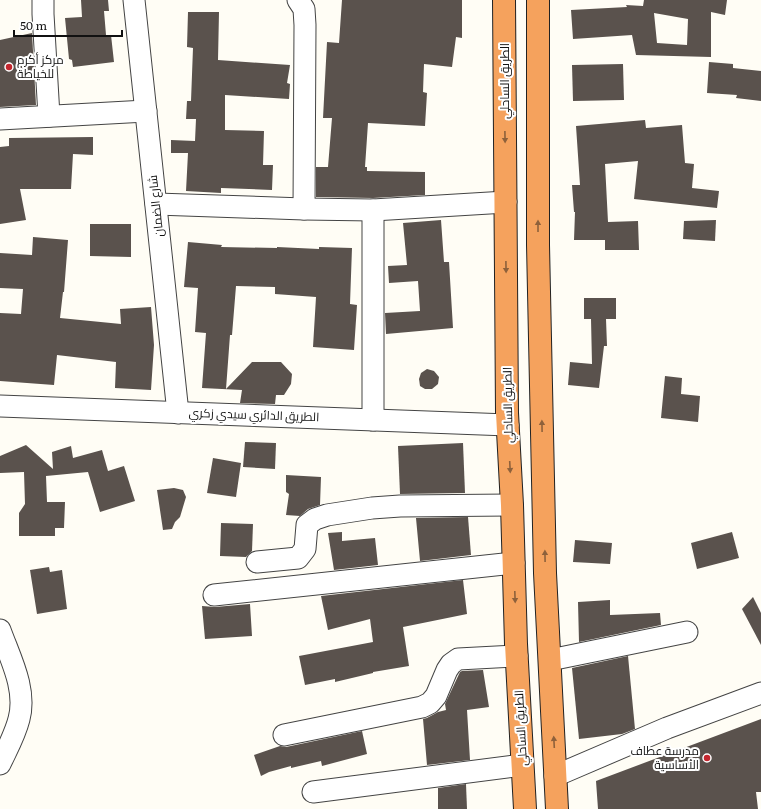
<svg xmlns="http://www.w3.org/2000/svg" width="761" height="809" viewBox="0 0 761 809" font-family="Literata,Cairo,serif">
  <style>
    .building { fill: #5a524d; fill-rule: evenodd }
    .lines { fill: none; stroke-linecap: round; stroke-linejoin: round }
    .minor-casing { stroke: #444; stroke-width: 23 }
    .highway-casing { stroke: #222; stroke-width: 24 }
    .minor { stroke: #fff; stroke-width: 21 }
    .highway { stroke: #f5a25d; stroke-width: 22 }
    .oneway { fill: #8e613b }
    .poi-dot { fill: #c4262e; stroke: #fff; stroke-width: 1.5 }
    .labels { text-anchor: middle; stroke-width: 4; stroke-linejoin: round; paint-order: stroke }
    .poi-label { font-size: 12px; fill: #111; stroke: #fff; text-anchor: start }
    .street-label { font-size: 12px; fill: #111; stroke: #fff }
  </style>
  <rect width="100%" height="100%" fill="#fffdf5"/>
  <g class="building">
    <polygon points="81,0 108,0 109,11 104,11 106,35 111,35 114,62 73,67 72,60 69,59 65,18 82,17"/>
    <polygon points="342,0 462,0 462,38 456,37 452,67 424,64 423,92 427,93 425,126 368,123 365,167 367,167 367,171 425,172 425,195 373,198 316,197 316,167 328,167 332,118 323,118 327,42 339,43"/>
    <path d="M644 0H727L725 15 711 12V57L636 55 632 35 573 39 571 10 627 7 626 5 643 6ZM654 13 688 19 687 45 657 43Z"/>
    <polygon points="188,12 219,12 218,60 290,65 287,83 290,84 289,99 225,95 225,130 264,131 263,165 273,165 272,190 221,188 221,193 186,191 188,153 171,153 171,140 195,141 196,119 186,119 187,101 191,101 193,48 187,47"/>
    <polygon points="32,33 36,105 0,107 0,40"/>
    <polygon points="709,62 733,64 733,68 761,71 761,101 736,98 737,95 707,93"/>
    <polygon points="623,64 624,100 573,101 572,65"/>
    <polygon points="645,120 646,128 682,125 685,163 694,164 692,188 719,191 717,208 634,199 638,161 605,164 608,222 638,221 639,250 605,250 605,240 574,240 575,212 574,212 572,185 580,185 576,126"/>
    <polygon points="93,137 93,155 73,154 71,189 20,189 26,220 0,224 0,147 9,146 9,138"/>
    <polygon points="441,220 444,262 449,262 453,328 386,334 385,313 420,311 418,281 389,283 388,266 407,265 403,223"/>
    <polygon points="716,220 715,241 683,239 684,221"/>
    <polygon points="90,224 131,224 131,257 90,256"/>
    <polygon points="33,237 68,240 64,292 63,292 60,318 121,324 120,309 151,307 154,345 151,390 115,388 116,362 57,355 54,385 0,381 0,313 21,314 23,289 0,288 0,253 32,255"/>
    <polygon points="188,242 222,245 221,247 277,248 277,247 319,249 319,247 352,248 350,304 357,305 354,350 313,347 316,297 275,294 275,287 236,286 232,335 230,335 226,389 252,362 281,362 292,374 291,384 284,395 276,395 275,404 240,403 242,390 202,388 206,333 195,332 198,288 184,287"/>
    <polygon points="584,298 616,298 616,319 606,319 607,346 604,346 599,388 568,385 570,362 592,364 591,319 584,319"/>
    <polygon points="427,369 434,371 439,377 438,384 432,389 425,389 420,386 419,379 421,373"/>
    <polygon points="665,376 682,378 681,394 700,396 698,422 661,418"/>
    <polygon points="245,442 276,443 275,469 243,467"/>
    <polygon points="463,443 465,493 400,494 398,446"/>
    <polygon points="26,445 53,469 52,452 71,446 73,458 102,450 108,471 124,466 135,501 100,512 88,472 46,476 47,502 65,502 64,528 55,528 55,536 19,536 19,513 25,504 24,472 0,473 0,456"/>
    <polygon points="213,458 241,463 236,497 207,493"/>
    <polygon points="286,475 321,477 320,505 308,509 300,516 286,515 289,494 286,492"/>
    <polygon points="174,488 183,490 186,497 180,517 175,522 172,529 163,530 157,490"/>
    <polygon points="468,517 471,555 420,561 416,518"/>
    <polygon points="221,523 253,524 252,551 246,557 220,556"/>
    <polygon points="342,532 342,541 375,538 378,565 334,570 328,533"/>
    <polygon points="732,532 739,558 697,569 691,543"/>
    <polygon points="575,540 612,543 610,564 573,562"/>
    <polygon points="49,567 50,572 62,570 67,609 37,614 30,570"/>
    <polygon points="463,580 467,614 403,627 409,666 373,672 373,673 335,682 335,679 305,685 299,656 373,642 370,619 328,630 321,596"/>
    <polygon points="753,597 761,613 761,645 742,609"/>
    <polygon points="610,600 610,615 660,613 661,625 579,642 578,602"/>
    <polygon points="250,604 252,636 205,639 202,606 215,607"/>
    <polygon points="628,656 635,729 622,734 579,739 572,668"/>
    <polygon points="483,670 489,707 467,710 470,760 427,765 423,719 427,718 438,712 446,710 445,704 460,672 462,671"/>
    <polygon points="761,719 761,792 756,792 758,809 598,809 596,781"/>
    <polygon points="362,731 367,754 322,766 321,761 291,768 291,766 269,772 261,776 254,755 280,746 286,747"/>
    <polygon points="466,784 467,809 438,809 438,788"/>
  </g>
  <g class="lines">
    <defs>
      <g id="minor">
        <polyline points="43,0 43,14 49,116"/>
        <polyline points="134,0 178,413"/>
        <polyline points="298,0 304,9 305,25 304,209"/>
        <polyline points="0,119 146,111"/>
        <polyline points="156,204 304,209 373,210 506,202"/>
        <polyline points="373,210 373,420"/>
        <polyline points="0,406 508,425"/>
        <polyline points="257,562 298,558 305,549 307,525 315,519 327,515 372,508 400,506 512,505"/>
        <polyline points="214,595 514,563"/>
        <path d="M0 630C10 658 27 689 19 719 15 735 7 749 0 764"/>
        <polyline points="550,660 687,632"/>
        <polyline points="284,735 422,707 430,703 436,696 447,670 451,664 458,659 517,656"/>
        <polyline points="555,776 667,728 761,693"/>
        <polyline points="313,792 522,765"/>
      </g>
      <g id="highway">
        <polyline points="504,0 507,413 512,505 516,644 525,809"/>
        <polyline points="538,0 538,245 545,573 557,809"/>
      </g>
    </defs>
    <use href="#minor" class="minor-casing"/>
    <use href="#highway" class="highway-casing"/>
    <use href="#minor" class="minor"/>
    <use href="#highway" class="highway"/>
  </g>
  <defs><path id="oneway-solid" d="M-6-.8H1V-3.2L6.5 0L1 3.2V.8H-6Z"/></defs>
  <g class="oneway">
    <use href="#oneway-solid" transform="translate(505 137) rotate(89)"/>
    <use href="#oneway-solid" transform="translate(538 226) rotate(-90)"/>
    <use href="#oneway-solid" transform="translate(506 267) rotate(89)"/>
    <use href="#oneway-solid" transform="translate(542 426) rotate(-91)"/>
    <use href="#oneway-solid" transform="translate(510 467) rotate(87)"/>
    <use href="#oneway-solid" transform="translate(545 556) rotate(-91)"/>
    <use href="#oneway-solid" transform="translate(515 597) rotate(88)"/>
    <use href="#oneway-solid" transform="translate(554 742) rotate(-93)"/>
  </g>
  <g class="poi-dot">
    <circle cx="9" cy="67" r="4"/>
    <circle cx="707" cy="758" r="4"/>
  </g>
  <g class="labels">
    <g class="poi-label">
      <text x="17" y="64">مركز أكرم<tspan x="17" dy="14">للخياطة</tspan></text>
      <text x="699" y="755" text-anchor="end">مدرسة عطاف<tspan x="699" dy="14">الأساسية</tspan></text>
    </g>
    <g class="street-label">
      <text transform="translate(505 81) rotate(-90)" y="4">الطريق الساحلي</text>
      <text transform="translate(156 206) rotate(-96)" y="4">شارع الضمان</text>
      <text transform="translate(508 405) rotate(-91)" y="4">الطريق الساحلي</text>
      <text transform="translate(254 415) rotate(2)" y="4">الطريق الدائري سيدي زكري</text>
      <text transform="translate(521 728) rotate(-93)" y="4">الطريق الساحلي</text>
    </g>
  </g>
  <path d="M14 30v6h108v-6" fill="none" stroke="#111111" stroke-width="2"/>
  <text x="20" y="30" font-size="12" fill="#111111" stroke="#ffffff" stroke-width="3" paint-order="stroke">50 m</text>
</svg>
